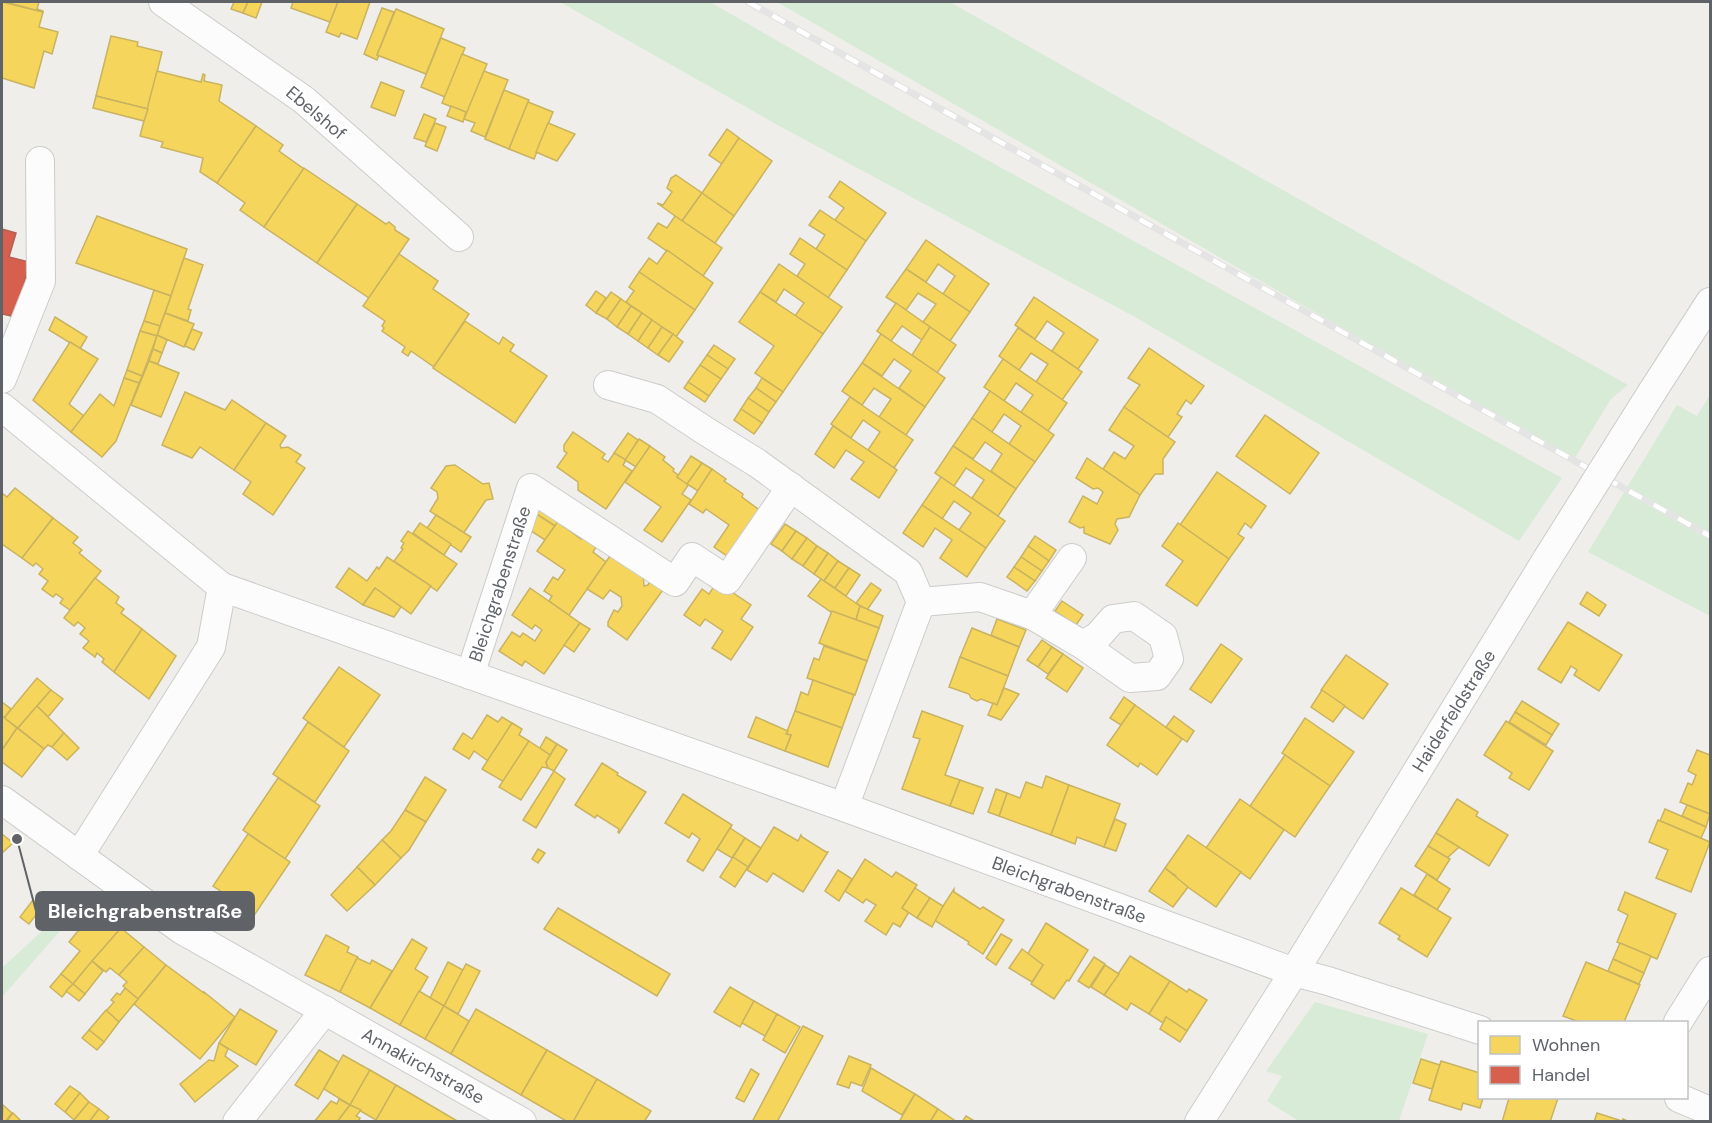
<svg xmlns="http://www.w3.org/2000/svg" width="1712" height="1123" viewBox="0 0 1712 1123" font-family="'DM Sans',sans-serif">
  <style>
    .green { fill: #d8ebd6 }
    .homes { fill: #f6d55c; stroke: #c9b360; stroke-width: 1.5 }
    .shops { fill: #d6604d; stroke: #b26155; stroke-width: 1.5 }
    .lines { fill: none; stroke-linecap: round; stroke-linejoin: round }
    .minor-casing { stroke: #cbcccc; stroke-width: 30 }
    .minor { stroke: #fdfcfc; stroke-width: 28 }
    .rail-casing { stroke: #e4e4e4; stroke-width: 7 }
    .rail { stroke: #fff; stroke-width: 4.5; stroke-dasharray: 14; stroke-linecap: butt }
    .minor-bridge-casing { stroke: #cbcccc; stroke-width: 30; stroke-linecap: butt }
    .minor-bridge { stroke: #fdfcfc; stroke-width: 28 }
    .labels { text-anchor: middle; stroke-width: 6; stroke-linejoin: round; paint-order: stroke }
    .street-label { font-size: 18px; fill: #5f6368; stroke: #fff }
    .leader { fill: none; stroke: #5f6368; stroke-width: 2 }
    .callout-dot { fill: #5f6368; stroke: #fff; stroke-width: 2 }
    .callout { fill: #5f6368; stroke: #5f6368; stroke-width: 2 }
    .callout-label { font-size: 20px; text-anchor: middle; font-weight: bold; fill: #fff }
  </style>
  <rect width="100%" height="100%" fill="#efeeea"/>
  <g class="green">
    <polygon points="560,2 710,2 908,116 1562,478 1519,541 1135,317 783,128"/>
    <polygon points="777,2 950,2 1628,385 1611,399 1573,461"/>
    <polygon points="1710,395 1710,616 1588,552 1677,405 1697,416"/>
    <polygon points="79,897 81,907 2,997 2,968"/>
    <polygon points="1315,1002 1428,1034 1399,1121 1299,1121 1267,1101 1282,1076 1266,1071"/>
  </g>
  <g class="homes">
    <polygon points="2,2 43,12 39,27 58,32 52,54 44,51 34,88 2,78"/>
    <polygon points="5,2 39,2 37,9 43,11 43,12"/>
    <polygon points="234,2 248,2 243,13 231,9"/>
    <polygon points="248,2 262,2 256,18 243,13"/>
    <polygon points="293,2 338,2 330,22 291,8"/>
    <polygon points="338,2 370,2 357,39 341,33 339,37 326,32"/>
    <polygon points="382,8 394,12 377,55 379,55 377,60 364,54"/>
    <polygon points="396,9 444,29 426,74 377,55"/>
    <polygon points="111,36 138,42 137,46 162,52 148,109 96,96"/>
    <polygon points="441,38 465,48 445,97 421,87"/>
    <polygon points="462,54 487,64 467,113 442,103"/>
    <polygon points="157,71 201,82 203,74 205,75 204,81 222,85 219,101 256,126 217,183 200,172 203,158 161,147 163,142 140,136"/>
    <polygon points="484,71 508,80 485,137 471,131 475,123 464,119"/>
    <polygon points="381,82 404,91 395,116 371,107"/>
    <polygon points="504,90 529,100 509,149 485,139"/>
    <polygon points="96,96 148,109 144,121 93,108"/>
    <polygon points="528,102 553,112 534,159 509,149"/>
    <polygon points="451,106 466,112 463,122 447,116"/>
    <polygon points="424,114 436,119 426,142 414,138"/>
    <polygon points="435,123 446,127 437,151 425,146"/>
    <polygon points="548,123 575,134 557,161 536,152"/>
    <polygon points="256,126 283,145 279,151 304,169 264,227 240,210 245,203 217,183"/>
    <polygon points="727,129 739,138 722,164 709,155"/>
    <polygon points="739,138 772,161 734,216 702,193"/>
    <polygon points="304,168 357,204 317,263 264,227"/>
    <polygon points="676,175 702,193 682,221 657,203 663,205 672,192 667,188 671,178"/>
    <polygon points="840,181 886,213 866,241 835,220 844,208 829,197"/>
    <polygon points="702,193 734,216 715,243 682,221"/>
    <polygon points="357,204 386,224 389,222 395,227 395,230 409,239 369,298 317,263"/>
    <polygon points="820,210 866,241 847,270 816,249 825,235 809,225"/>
    <polygon points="97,216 187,249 171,296 76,263"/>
    <polygon points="675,216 722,248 703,276 648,238 658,223 667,228"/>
    <polygon points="800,238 847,270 828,298 797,276 805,264 790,254"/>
    <polygon points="926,240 989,284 970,312 943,294 955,276 938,264 926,282 906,269"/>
    <polygon points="667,250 713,283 695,310 639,272 649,258 657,264"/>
    <polygon points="399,254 438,281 433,289 469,314 434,367 411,351 408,356 402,352 405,347 382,331 384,328 382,326 385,321 363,306"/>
    <polygon points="184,258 203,265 188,309 191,310 188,321 165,313"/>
    <polygon points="779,264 842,307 823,334 795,316 804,303 784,289 776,302 760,292"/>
    <polygon points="906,269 970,312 950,341 923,322 936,304 918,293 906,310 886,297"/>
    <polygon points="639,272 695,310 676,337 626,302 634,291 629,287"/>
    <polygon points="154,290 171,296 160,326 144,321"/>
    <polygon points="596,291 606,298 596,313 586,305"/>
    <polygon points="611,292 621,299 607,319 596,313"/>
    <polygon points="760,292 823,334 783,392 755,373 774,346 739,322"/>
    <polygon points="1034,297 1098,340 1078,369 1052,351 1064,333 1047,321 1035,339 1015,325"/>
    <polygon points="621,299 631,306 617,327 607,319"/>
    <polygon points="896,303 930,327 922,340 902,326 891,341 877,331"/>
    <polygon points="631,306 642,313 628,334 617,327"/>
    <polygon points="165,313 194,324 184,347 157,335"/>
    <polygon points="642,313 652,320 638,341 628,334"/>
    <polygon points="55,317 87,337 80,349 49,330"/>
    <polygon points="652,320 662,327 648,348 638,341"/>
    <polygon points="144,321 160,326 157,336 140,331"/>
    <polygon points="465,321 499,344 503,337 514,345 510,351 547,376 515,423 433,368"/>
    <polygon points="662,327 673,334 658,355 648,348"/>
    <polygon points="930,327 956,345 937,373 912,355"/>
    <polygon points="1018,328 1082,372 1062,400 1036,382 1048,364 1031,353 1019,370 999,356"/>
    <polygon points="192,329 202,333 194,350 185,346"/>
    <polygon points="140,331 157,336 142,376 127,370"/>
    <polygon points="673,334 683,342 669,362 658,355"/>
    <polygon points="881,334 945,378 925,407 899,388 911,371 894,359 882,376 862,363"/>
    <polygon points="157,335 167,340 162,353 153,349"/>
    <polygon points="70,342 98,359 69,404 84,416 71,432 33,400"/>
    <polygon points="714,345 735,359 728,369 707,355"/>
    <polygon points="1149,348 1204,386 1191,404 1186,400 1177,414 1182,417 1168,437 1124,407 1140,385 1128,378"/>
    <polygon points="153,349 162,353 158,364 149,361"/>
    <polygon points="707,355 728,369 721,379 700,365"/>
    <polygon points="1003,359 1067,403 1048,431 1021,412 1033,395 1016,383 1004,401 984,387"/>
    <polygon points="149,361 179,373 161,417 131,405"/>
    <polygon points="862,363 925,407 906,435 879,417 891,399 874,388 862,405 842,391"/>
    <polygon points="700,365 721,379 709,396 688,382"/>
    <polygon points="127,370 142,376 139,383 124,378"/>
    <polygon points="124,378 139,383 116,441 102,457 71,432 100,394 114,406"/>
    <polygon points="762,378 783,392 776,402 756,388"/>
    <polygon points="688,382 709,396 705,402 684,388"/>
    <polygon points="756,388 776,402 769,412 748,398"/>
    <polygon points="990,391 1054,435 1035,462 1009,444 1021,426 1004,414 992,432 972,418"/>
    <polygon points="185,392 225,410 232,400 266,423 234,470 200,447 192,458 162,445"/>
    <polygon points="850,397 913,440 894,468 868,450 880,432 863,420 851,438 831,424"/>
    <polygon points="748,398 769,412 762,423 741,409"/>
    <polygon points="1124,407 1175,442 1163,459 1163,474 1155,474 1140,495 1103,469 1114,452 1125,459 1134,446 1109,430"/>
    <polygon points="741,409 762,423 754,434 734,420"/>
    <polygon points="1265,415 1319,453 1290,494 1236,456"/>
    <polygon points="972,418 1035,462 1016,489 991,471 1002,454 985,442 973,459 953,446"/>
    <polygon points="266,423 286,436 280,445 281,448 288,447 301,455 296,462 305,468 273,515 243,494 251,482 234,470"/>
    <polygon points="833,426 897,470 879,498 851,479 864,462 846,450 834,468 815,454"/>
    <polygon points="573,432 605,454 602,458 608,462 615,452 626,460 623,465 632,471 606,509 578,490 578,482 557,467 567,453 564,451 564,445"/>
    <polygon points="628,433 638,440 626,460 614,453"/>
    <polygon points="639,439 650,446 636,467 625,460"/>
    <polygon points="650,446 665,457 663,460 674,469 673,471 678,475 677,477 689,484 682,494 691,500 662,542 644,530 661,507 625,482"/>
    <polygon points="953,446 1016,489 998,516 972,498 984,480 966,468 954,486 935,473"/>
    <polygon points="691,456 702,463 687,484 677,477"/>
    <polygon points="1087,458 1140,495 1129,517 1117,519 1115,524 1118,530 1110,544 1084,533 1084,527 1080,528 1069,522 1083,496 1097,504 1103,492 1098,488 1093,489 1076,478"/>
    <polygon points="702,463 712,469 698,491 687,484"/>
    <polygon points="455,465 483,484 489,483 493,499 486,500 463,534 430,511 438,498 437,492 431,488 446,466"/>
    <polygon points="712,469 726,479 724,481 743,494 742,497 762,512 730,558 714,547 729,525 706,509 703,513 689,504"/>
    <polygon points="1217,472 1266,506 1251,528 1245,523 1238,534 1244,538 1229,559 1180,525"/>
    <polygon points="941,477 1005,521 986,548 959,530 971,513 954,501 942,519 922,505"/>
    <polygon points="15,488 53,518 22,558 2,544 2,493 7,497"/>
    <polygon points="542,502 562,516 555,526 535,513"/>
    <polygon points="922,505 986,548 967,577 940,558 952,540 935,528 923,547 903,533"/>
    <polygon points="535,513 555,526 545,540 525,527"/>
    <polygon points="436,515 471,537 461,552 427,528"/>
    <polygon points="53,518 78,537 73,543 82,550 79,553 101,571 70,610 60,603 63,599 56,594 53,597 42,589 48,581 39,574 43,569 36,563 33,566 22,558"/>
    <polygon points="559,520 558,522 581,539 582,537 596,547 593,552 606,562 569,615 549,601 552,596 544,591 553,577 558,580 565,570 537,551"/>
    <polygon points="420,523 451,544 444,555 413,533"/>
    <polygon points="1178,523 1229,559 1197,606 1166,585 1183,561 1162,546"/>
    <polygon points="785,524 796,531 782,551 771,544"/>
    <polygon points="408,531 457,564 437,591 394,561 403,549 401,548 404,543 401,541"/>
    <polygon points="796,531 807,538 792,559 782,551"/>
    <polygon points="1035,536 1056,550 1049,561 1028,546"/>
    <polygon points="807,538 817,546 803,566 792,559"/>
    <polygon points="817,546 828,553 814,574 803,566"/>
    <polygon points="1028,546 1049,561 1042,571 1021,557"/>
    <polygon points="828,553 838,561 824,581 814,574"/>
    <polygon points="610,556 643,574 644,586 648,585 651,580 665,587 627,640 608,626 608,622 614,610 618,612 622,606 621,597 610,590 603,599 587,589"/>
    <polygon points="387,557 431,586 411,614 375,588 363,605 336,587 349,568 367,581 377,567 379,569"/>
    <polygon points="1021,557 1042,571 1035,581 1014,567"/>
    <polygon points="838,561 849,568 835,588 824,581"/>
    <polygon points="1014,567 1035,581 1027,591 1007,577"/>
    <polygon points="849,568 860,575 846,596 835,588"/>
    <polygon points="95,578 119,597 116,603 124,609 121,613 142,629 114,672 102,662 104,659 97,653 95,657 83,648 89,641 80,634 85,628 78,622 74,626 64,618"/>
    <polygon points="821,579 860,606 856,620 831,612 808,596"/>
    <polygon points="717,582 751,605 741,619 753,627 731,660 712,648 723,631 705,619 700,626 684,615 702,589 709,594"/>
    <polygon points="871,583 881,590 867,610 856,603"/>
    <polygon points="375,588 401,607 394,617 363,605"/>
    <polygon points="530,588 580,623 544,674 525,661 522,666 499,651 512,632 520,637 523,633 535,641 542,630 535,625 532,629 512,615"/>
    <polygon points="1587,592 1606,605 1599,616 1580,604"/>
    <polygon points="1062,601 1083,615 1076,625 1055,611"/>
    <polygon points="860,606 883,616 879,628 856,620"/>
    <polygon points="832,611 879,628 867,661 819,643"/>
    <polygon points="997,619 1026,630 1019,647 991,635"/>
    <polygon points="1568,622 1622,655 1599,691 1574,675 1577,670 1571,666 1561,683 1538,669"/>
    <polygon points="580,623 590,629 574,652 564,645"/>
    <polygon points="972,628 1019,647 1008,676 960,657"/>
    <polygon points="142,629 176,656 149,699 114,672"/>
    <polygon points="1042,640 1052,647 1038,667 1027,660"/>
    <polygon points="1221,644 1242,659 1211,703 1190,689"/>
    <polygon points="824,646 867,661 855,695 807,678 814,658 819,660"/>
    <polygon points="1052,647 1063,654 1048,674 1038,667"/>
    <polygon points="1063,654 1083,668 1067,692 1046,678"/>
    <polygon points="1346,655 1388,684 1363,719 1321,690"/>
    <polygon points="960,657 1008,676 997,705 981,699 977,701 971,698 969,694 949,687"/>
    <polygon points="339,667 380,695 344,747 303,718"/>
    <polygon points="37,678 51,690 18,728 4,718"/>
    <polygon points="813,680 854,695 842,728 795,711 801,692 808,695"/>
    <polygon points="1004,688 1019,694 1001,720 988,715 993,703 997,705"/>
    <polygon points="51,690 63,699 48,717 37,706"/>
    <polygon points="1322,690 1345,706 1333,722 1311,707"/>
    <polygon points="1124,697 1135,705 1121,725 1110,718"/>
    <polygon points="1522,701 1559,724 1552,735 1515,712"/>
    <polygon points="2,702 11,709 4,718 2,716"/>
    <polygon points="1135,705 1182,739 1157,775 1140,763 1138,767 1107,745"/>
    <polygon points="37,706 64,733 52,747 48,745 44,749 18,728"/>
    <polygon points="795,711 842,728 828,767 785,751 791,735 786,734"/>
    <polygon points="922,711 963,726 945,775 960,780 950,806 902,789 920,739 913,737"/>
    <polygon points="1515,712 1552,735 1546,745 1509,722"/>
    <polygon points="487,715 498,722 502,717 512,723 488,761 474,751 469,759 453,749 463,733 472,739"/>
    <polygon points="2,716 17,728 2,750"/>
    <polygon points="1174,716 1194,731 1187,742 1166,727"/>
    <polygon points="756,717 788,731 786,734 791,735 785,751 748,737"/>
    <polygon points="1305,718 1354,752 1330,786 1282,753"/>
    <polygon points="1506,721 1553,751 1529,790 1509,778 1512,773 1484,755"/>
    <polygon points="308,722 349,751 315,802 273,774"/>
    <polygon points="512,723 522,729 519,735 529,741 504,782 482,769"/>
    <polygon points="17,728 44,749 22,777 2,762 2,750"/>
    <polygon points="64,733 79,748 67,760 52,747"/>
    <polygon points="546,737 557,744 550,755 540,748"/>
    <polygon points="529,741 550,755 546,762 548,768 542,767 521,800 499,787"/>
    <polygon points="557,744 567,750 554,771 548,768 546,762"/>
    <polygon points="1697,750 1710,755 1710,814 1680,802 1688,783 1692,785 1696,775 1688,771"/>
    <polygon points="1285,755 1330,786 1295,837 1250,806"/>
    <polygon points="602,763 618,773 617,775 646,792 619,833 618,832 619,829 597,815 595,818 575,805"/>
    <polygon points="554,771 565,779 536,828 523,820"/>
    <polygon points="1046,776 1069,785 1051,835 999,816 1007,793 1020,798 1026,782 1042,788"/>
    <polygon points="425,777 446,790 426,822 405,810"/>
    <polygon points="278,778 320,806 285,859 243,830"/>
    <polygon points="960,780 983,788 973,814 950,806"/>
    <polygon points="1069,785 1120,804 1104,847 1077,837 1075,844 1051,835"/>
    <polygon points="996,789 1007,793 999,816 988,812"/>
    <polygon points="683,794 732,825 703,871 687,861 700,839 692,833 689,838 665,823"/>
    <polygon points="1240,799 1284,830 1250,879 1206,848"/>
    <polygon points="1457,799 1478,812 1476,816 1508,835 1489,866 1436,833"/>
    <polygon points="1687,805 1710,814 1706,827 1682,816"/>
    <polygon points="1665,809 1706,827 1701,838 1660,821"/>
    <polygon points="405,810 426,822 409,850 401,858 382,840 391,831"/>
    <polygon points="1115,819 1126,824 1116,851 1104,847"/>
    <polygon points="1658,820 1710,842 1691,892 1656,878 1668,850 1649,842"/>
    <polygon points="774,827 798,841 801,835 802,837 826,852 828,852 803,892 773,873 767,882 747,870"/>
    <polygon points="730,828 745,838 732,858 717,849"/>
    <polygon points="1436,833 1459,847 1447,858 1428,846"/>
    <polygon points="2,834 13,843 2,853"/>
    <polygon points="248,834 290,862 255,914 213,886"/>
    <polygon points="1188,835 1241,872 1216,907 1175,878 1176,876 1165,868"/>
    <polygon points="745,838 761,848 748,867 733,857"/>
    <polygon points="382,840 401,858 375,885 357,867"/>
    <polygon points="1428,846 1450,859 1437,880 1415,866"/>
    <polygon points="538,849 545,853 538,863 532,859"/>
    <polygon points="733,857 748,867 735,887 720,877"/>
    <polygon points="865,859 892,877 896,872 917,885 902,908 909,912 900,927 893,923 886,935 865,921 876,905 866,899 863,903 845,891"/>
    <polygon points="357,867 375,885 347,911 331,895"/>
    <polygon points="1165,868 1188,887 1173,907 1149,891"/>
    <polygon points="838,870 852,879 839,901 825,891"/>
    <polygon points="1427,874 1450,889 1437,910 1414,895"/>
    <polygon points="915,888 930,898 917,918 902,908"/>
    <polygon points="1401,888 1451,918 1427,957 1398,939 1400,936 1379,923"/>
    <polygon points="954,889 954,892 980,909 983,907 1004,920 983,954 968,944 969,942 934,920"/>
    <polygon points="1625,892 1676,914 1657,959 1617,942 1628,915 1618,910"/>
    <polygon points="930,898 943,906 932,927 917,918"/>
    <polygon points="33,900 42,907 29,924 20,917"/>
    <polygon points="97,908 121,928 73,984 61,974 80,951 69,942"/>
    <polygon points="558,908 670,974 657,996 544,929"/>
    <polygon points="1046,923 1088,950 1069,981 1067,980 1054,999 1031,984 1043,965 1027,955"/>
    <polygon points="121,928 144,947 119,975 110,968 106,972 92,961"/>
    <polygon points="1001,934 1012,940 996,965 986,958"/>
    <polygon points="326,935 349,947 347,952 358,957 340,992 305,975"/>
    <polygon points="412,939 427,948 415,969 428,977 400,1025 370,1008"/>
    <polygon points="1620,943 1651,956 1644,973 1613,959"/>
    <polygon points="144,947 166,965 138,999 123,986 127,982 119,975"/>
    <polygon points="1022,949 1043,965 1032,982 1009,968"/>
    <polygon points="1130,956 1170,981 1149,1014 1131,1003 1127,1010 1104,995"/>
    <polygon points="1094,957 1105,964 1089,988 1078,981"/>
    <polygon points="357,958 370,964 372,960 392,971 370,1008 340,992"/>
    <polygon points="1613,959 1644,973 1639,984 1608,971"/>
    <polygon points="92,961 103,971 85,994 73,984"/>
    <polygon points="448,962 463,970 444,1006 430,998"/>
    <polygon points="1586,962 1640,985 1624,1022 1579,1022 1563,1016"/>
    <polygon points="466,964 480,971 458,1014 444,1006"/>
    <polygon points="166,965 204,993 204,992 235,1017 200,1059 134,1004"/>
    <polygon points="1105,965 1119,974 1104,995 1091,987"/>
    <polygon points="61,974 73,984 62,997 50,987"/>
    <polygon points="1170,981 1187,992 1189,989 1207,1000 1187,1031 1166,1017 1163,1023 1149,1014"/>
    <polygon points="73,984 85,994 79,1001 66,991"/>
    <polygon points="730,987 754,1001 740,1027 714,1012"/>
    <polygon points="125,988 138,999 119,1022 106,1011 114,1002 111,1000 117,993 120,995"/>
    <polygon points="419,991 444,1006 425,1039 400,1025"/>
    <polygon points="754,1001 777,1014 765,1036 742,1023"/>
    <polygon points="444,1006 469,1021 451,1054 425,1039"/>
    <polygon points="240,1009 277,1031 256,1065 219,1043"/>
    <polygon points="476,1009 547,1050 521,1095 451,1054"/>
    <polygon points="106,1010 119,1022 104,1042 89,1030"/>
    <polygon points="777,1014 800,1027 785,1053 763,1040"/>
    <polygon points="1166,1017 1187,1031 1180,1042 1160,1029"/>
    <polygon points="803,1026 823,1036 777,1122 752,1122"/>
    <polygon points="89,1030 104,1042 97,1050 82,1038"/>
    <polygon points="219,1043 228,1049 225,1056 238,1066 195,1102 180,1084 209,1060 214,1061"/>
    <polygon points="319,1050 339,1062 318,1099 295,1085"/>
    <polygon points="547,1050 597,1079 573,1122 568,1122 521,1095"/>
    <polygon points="343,1055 370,1070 350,1105 324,1089"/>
    <polygon points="849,1056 871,1065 862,1086 851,1082 849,1088 837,1084"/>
    <polygon points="1421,1059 1440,1065 1432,1089 1413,1083"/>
    <polygon points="1441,1061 1480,1073 1480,1098 1483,1098 1480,1108 1463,1103 1461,1110 1429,1100"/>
    <polygon points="871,1068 915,1094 902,1115 862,1091"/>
    <polygon points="751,1069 759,1074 744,1102 736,1098"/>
    <polygon points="370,1070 396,1085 376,1120 350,1105"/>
    <polygon points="597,1079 651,1111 644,1122 573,1122"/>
    <polygon points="396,1085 459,1122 375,1122"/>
    <polygon points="70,1086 80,1093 65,1112 55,1104"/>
    <polygon points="80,1093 89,1102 74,1120 65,1112"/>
    <polygon points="915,1094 938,1109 930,1122 899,1122"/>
    <polygon points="1509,1098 1558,1098 1550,1122 1502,1122"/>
    <polygon points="339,1099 350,1105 337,1122 314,1122 331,1101 337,1104"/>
    <polygon points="89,1102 99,1109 89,1122 76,1122 74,1120"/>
    <polygon points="3,1105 12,1113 5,1122 2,1122"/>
    <polygon points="350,1105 361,1110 356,1116 360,1118 358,1122 337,1122"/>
    <polygon points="99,1109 109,1117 105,1122 89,1122"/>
    <polygon points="938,1109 957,1122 930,1122"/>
    <polygon points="13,1113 22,1122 6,1122"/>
    <polygon points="1597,1113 1622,1121 1623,1119 1630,1122 1594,1122"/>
    <polygon points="966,1116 976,1122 962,1122"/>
  </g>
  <polygon class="shops" points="2,229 16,233 9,257 29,262 16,317 2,314"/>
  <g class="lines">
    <defs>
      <g id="minor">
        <polyline points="163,2 304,100 459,237"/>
        <polyline points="2,379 41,281 40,161"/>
        <polyline points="608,385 657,399 707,432 757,463 908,572 921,602 980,597 1032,615 1083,645 1130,678 1157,676 1169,659 1163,636 1134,616 1113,619 1098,636 1083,645"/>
        <polyline points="1652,392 1710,302"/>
        <polyline points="2,407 222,587 211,647 79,856"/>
        <polyline points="222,587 844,807 1294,972 1328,981 1480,1030"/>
        <polyline points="1032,615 1072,558"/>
        <polyline points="470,675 531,488 675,582 692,557 727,580 791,487"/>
        <polyline points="2,800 182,930 522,1122"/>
        <polyline points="844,807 921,602"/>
        <polyline points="1678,1022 1710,971"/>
        <polyline points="1679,1098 1710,1111"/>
        <polyline points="237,1122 325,1010"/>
        <polyline points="1199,1122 1294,972 1547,559"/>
      </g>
    </defs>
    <use href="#minor" class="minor-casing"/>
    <use href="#minor" class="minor"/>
    <defs>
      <polyline id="rail" points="748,2 1710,536"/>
    </defs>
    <use href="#rail" class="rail-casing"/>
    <use href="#rail" class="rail"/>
    <defs>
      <polyline id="minor-bridge" points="1547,559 1652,392"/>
    </defs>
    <use href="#minor-bridge" class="minor-bridge-casing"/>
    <use href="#minor-bridge" class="minor-bridge"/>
  </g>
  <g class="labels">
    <g class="street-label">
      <text transform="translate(316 113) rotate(40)" y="6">Ebelshof</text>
      <text transform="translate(500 584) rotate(-72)" y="6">Bleichgrabenstraße</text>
      <text transform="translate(1454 711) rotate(-58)" y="6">Haiderfeldstraße</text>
      <text transform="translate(1069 890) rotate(20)" y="6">Bleichgrabenstraße</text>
      <text transform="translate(423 1066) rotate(29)" y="6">Annakirchstraße</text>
    </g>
  </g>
  <path class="leader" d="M17 839L36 911"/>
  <circle class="callout-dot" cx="17" cy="839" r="6"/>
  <rect class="callout" x="36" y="892" width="218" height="38" rx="6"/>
  <g class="callout-label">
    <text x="145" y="918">Bleichgrabenstraße</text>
  </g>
  <rect width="1712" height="1123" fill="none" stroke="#5f6368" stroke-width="6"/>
  <rect x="1478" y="1021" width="210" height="78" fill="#ffffff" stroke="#bfc1c3" stroke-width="1.5"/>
  <rect x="1490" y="1036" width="30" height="18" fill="#f6d55c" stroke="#bfc1c3" stroke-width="1.5"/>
  <text x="1532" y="1051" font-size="18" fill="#5f6368">Wohnen</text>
  <rect x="1490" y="1066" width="30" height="18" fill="#d6604d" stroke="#bfc1c3" stroke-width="1.5"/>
  <text x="1532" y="1081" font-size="18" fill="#5f6368">Handel</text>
</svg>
